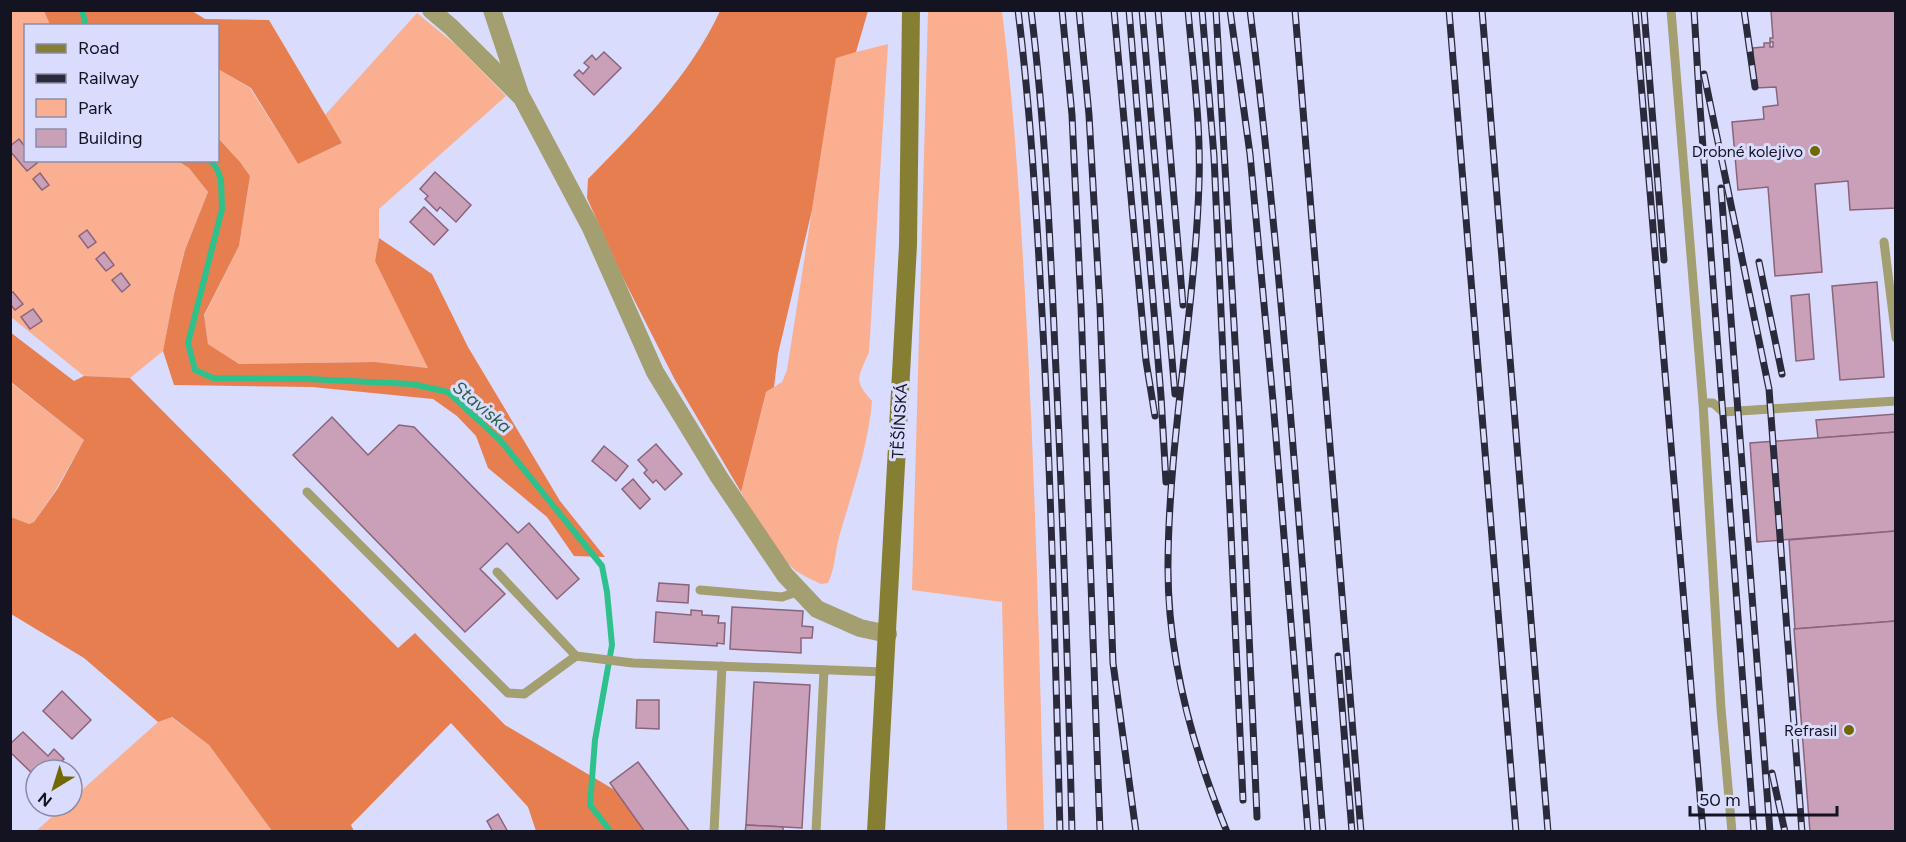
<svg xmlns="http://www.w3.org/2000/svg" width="1906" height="842" viewBox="0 0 1906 842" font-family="Figtree,sans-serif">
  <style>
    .green { fill: #f9af90 }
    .forest { fill: #e77e50 }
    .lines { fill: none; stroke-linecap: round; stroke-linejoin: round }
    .stream { stroke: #2fc18c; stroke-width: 6 }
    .building { fill: #caa0b8; stroke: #8a647a; stroke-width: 1.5 }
    .lane { stroke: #a39f70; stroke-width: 9 }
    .street { stroke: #a39f70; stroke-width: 18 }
    .secondary { stroke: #867f33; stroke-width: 18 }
    .rail-casing { stroke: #2a2a3a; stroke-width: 7 }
    .rail { stroke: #dadcfe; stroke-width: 4.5; stroke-dasharray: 14; stroke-linecap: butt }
    .poi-dot { fill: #716800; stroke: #dadcfe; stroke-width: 2 }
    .labels { text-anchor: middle; stroke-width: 6; stroke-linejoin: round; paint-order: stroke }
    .poi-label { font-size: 16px; fill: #131321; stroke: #dadcfe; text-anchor: end }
    .street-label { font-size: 16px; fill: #131321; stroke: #dadcfe }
    .water-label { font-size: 18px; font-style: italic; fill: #2b604a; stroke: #dadcfe }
  </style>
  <rect width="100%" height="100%" fill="#dadcfe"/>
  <g class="green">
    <polygon points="10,11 44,11 50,25 26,26 26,160 178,161 189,168 208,192 185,250 174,294 163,351 130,378 84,376 11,317"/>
    <path d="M928 11H1002C1016 123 1022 237 1028 350 1036 511 1040 671 1044 831H1007L1002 602 912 590Z"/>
    <polygon points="417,13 456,45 506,96 379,209 379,238 375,261 429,368 375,362 239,364 208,344 204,316 239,246 250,176 240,162 218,138 218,69 250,88 298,164 342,143 325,115"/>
    <path d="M888 44 869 352C859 377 852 379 872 401 868 448 852 492 839 537 835 552 835 569 828 583L821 584C813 580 804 576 796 571 776 555 753 514 741 492L766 392 782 382 787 370 836 57Z"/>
    <polygon points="10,382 84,440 57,488 34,522 29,524 11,517"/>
    <polygon points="171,717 209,745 272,831 35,832 64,806 72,806 72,799 158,722"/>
  </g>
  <g class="forest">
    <polygon points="192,11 205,19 269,20 342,143 298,164 251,88 218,69 218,26 50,25 44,11"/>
    <path d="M720 11H868L856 52 836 58 812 210 778 354 774 387 766 392 741 492 675 380 621 274 587 198 588 179C638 128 690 76 720 11Z"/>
    <polygon points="218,138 240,162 250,176 239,246 204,315 208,344 239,364 375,362 428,368 375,261 379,238 432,274 468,347 560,501 605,557 574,556 547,517 488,468 476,436 457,416 433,399 312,387 174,385 163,351 174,294 185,250 208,192 189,168 178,161 218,160"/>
    <polygon points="10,332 74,381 84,376 130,378 398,648 415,633 505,725 684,831 536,831 528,807 451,723 351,825 354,831 272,831 209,745 172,717 158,722 84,658 11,614 11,517 29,524 34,522 58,488 84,440 11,382"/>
  </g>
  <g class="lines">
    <g class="stream">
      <polyline points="82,10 86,26"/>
      <polyline points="210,160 217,169 221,180 222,209 188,343 195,370 213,378 308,379 412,384 448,392 500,440 602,566 607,592 612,645 595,740 590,805 611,832"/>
    </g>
  </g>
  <g class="building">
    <polygon points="1771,10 1896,10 1896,208 1850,210 1848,181 1815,184 1822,272 1775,276 1768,187 1738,190 1732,122 1764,119 1763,107 1778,105 1776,87 1755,88 1753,58 1753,48 1764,47 1764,43 1770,43 1770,47 1773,47 1773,42 1770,42 1770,38 1773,38"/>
    <polygon points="604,52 621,68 594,95 574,75 579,70 583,74 589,67 584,63 592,55 596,60"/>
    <polygon points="19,139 26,148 26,160 35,160 37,163 27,171 10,151 10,146"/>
    <polygon points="435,172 471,205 456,222 440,207 437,211 425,199 428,196 420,189"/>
    <polygon points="40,173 49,185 42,190 33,179"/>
    <polygon points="424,207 448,230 434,245 410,222"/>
    <polygon points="87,230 96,242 88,248 79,236"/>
    <polygon points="104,252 114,265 106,271 96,259"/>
    <polygon points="121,273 130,285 122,292 112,280"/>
    <polygon points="1877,282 1884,377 1840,380 1832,286"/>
    <polygon points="13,292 23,304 15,310 10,304 10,294"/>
    <polygon points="1809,294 1814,359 1796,361 1791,296"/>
    <polygon points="33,309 42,321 30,329 21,317"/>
    <polygon points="1896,414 1896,432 1818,438 1816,420"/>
    <polygon points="332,417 368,455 399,425 414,427 518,533 529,523 579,579 557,599 507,543 480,569 505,594 465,632 293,455"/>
    <polygon points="1896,432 1896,531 1757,542 1750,443"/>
    <polygon points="656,444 682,474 665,490 656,480 653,483 644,473 647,470 638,460"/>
    <polygon points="604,446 628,466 616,481 592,461"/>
    <polygon points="633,479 650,499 640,509 622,489"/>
    <polygon points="1896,531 1896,621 1795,629 1789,540"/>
    <polygon points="659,583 689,585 688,603 657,601"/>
    <polygon points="732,607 803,611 802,626 813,627 812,638 801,638 801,653 730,649"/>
    <polygon points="691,610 702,611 702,615 719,616 718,623 725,623 724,644 717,643 717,646 654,642 656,612 691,615"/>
    <polygon points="1896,621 1896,832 1810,832 1794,629"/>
    <polygon points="754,682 810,685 802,828 746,825"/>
    <polygon points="62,691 91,720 72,739 43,711"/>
    <polygon points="637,700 659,700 659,729 636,728"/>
    <polygon points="23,732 48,756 54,749 64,759 53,770 36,770 36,777 10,752 10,744"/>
    <polygon points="638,762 690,832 645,832 610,783"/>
    <polygon points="498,814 508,832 493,832 487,821"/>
    <polygon points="746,825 783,827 783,832 745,832"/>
  </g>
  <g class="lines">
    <g class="lane">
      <polyline points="1671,10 1703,403 1721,709 1732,832"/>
      <polyline points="1884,242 1896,338"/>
      <polyline points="1703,403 1713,403 1723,412 1896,401"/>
      <polyline points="307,492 508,693 524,694 576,656"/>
      <polyline points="497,572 576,656 633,663 885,672"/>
      <polyline points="700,590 782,597 800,591"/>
      <polyline points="714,832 722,666"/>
      <polyline points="816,832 824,670"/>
    </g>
    <g class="street">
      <polyline points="431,10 451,27 522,98 591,228 655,372 719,477 785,575 817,609 860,628 888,634"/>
      <polyline points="492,10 520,94"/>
    </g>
    <polyline class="secondary" points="876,832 908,245 911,10"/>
    <defs>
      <g id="rail">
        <path d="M1018 10C1032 123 1038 237 1044 350 1052 511 1056 671 1060 832"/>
        <path d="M1031 10C1045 123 1050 237 1055 350 1063 511 1068 671 1072 832"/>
        <polyline points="1062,10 1072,115 1081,307 1100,832"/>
        <polyline points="1079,10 1089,115 1100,307 1113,663 1136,832"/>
        <polyline points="1114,10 1146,361 1155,416"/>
        <polyline points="1129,10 1161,396 1166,482"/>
        <polyline points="1142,10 1175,394"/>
        <polyline points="1158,10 1183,305"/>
        <path d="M1188 10C1193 68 1201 125 1199 183 1195 310 1169 436 1168 563 1167 656 1192 747 1227 832"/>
        <polyline points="1202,10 1214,156 1243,800"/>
        <polyline points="1216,10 1240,429 1257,817"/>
        <polyline points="1230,10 1250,154 1273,401 1308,832"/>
        <path d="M1250 10C1284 283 1301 558 1323 832"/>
        <polyline points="1295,10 1361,832"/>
        <polyline points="1449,10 1516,832"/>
        <polyline points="1482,10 1548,832"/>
        <polyline points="1635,10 1703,832"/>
        <polyline points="1644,10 1664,260"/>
        <polyline points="1694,10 1699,94 1754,832"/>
        <polyline points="1744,10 1755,87"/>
        <polyline points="1704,74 1769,389 1802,832"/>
        <polyline points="1721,188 1770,832"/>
        <polyline points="1759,262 1782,374"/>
        <polyline points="1338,656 1352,832"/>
        <polyline points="1772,773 1785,832"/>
      </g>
    </defs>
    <use href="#rail" class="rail-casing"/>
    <use href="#rail" class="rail"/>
  </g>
  <g class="poi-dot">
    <circle cx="1815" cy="151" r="6"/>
    <circle cx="1849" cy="730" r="6"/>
  </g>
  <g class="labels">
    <g class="poi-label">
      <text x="1803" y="157">Drobné kolejivo</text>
      <text x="1837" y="736">Refrasil</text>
    </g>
    <g class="street-label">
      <text transform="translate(899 421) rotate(-87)" y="6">TĚŠÍNSKÁ</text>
    </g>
    <g class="water-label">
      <text transform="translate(482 407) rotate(40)" y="6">Staviska</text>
    </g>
  </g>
  <rect width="1906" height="842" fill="none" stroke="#131321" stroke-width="24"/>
  <rect x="24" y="24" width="195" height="138" fill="#dadcfe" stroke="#8a8ca6" stroke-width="1.5"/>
  <rect x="36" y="44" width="30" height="9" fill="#867f33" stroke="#8a8ca6" stroke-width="1.5"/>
  <text x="78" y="54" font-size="18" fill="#131321">Road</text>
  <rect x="36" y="74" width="30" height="9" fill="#2a2a3a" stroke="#8a8ca6" stroke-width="1.5"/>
  <text x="78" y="84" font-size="18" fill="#131321">Railway</text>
  <rect x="36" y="99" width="30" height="18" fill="#f9af90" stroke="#8a8ca6" stroke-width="1.5"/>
  <text x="78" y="114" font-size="18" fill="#131321">Park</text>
  <rect x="36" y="129" width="30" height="18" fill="#caa0b8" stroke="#8a8ca6" stroke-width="1.5"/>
  <text x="78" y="144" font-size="18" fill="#131321">Building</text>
  <g transform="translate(54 788) rotate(218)"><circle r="28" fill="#dadcfe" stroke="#8a8ca6" stroke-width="1.5"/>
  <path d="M0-4.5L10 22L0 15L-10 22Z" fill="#716800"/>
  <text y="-9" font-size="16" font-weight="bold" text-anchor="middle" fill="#131321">N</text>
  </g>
  <path d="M1690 806v9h147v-9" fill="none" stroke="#131321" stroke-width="3"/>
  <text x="1699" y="806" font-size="18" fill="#131321" stroke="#dadcfe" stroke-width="4.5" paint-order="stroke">50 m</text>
</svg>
